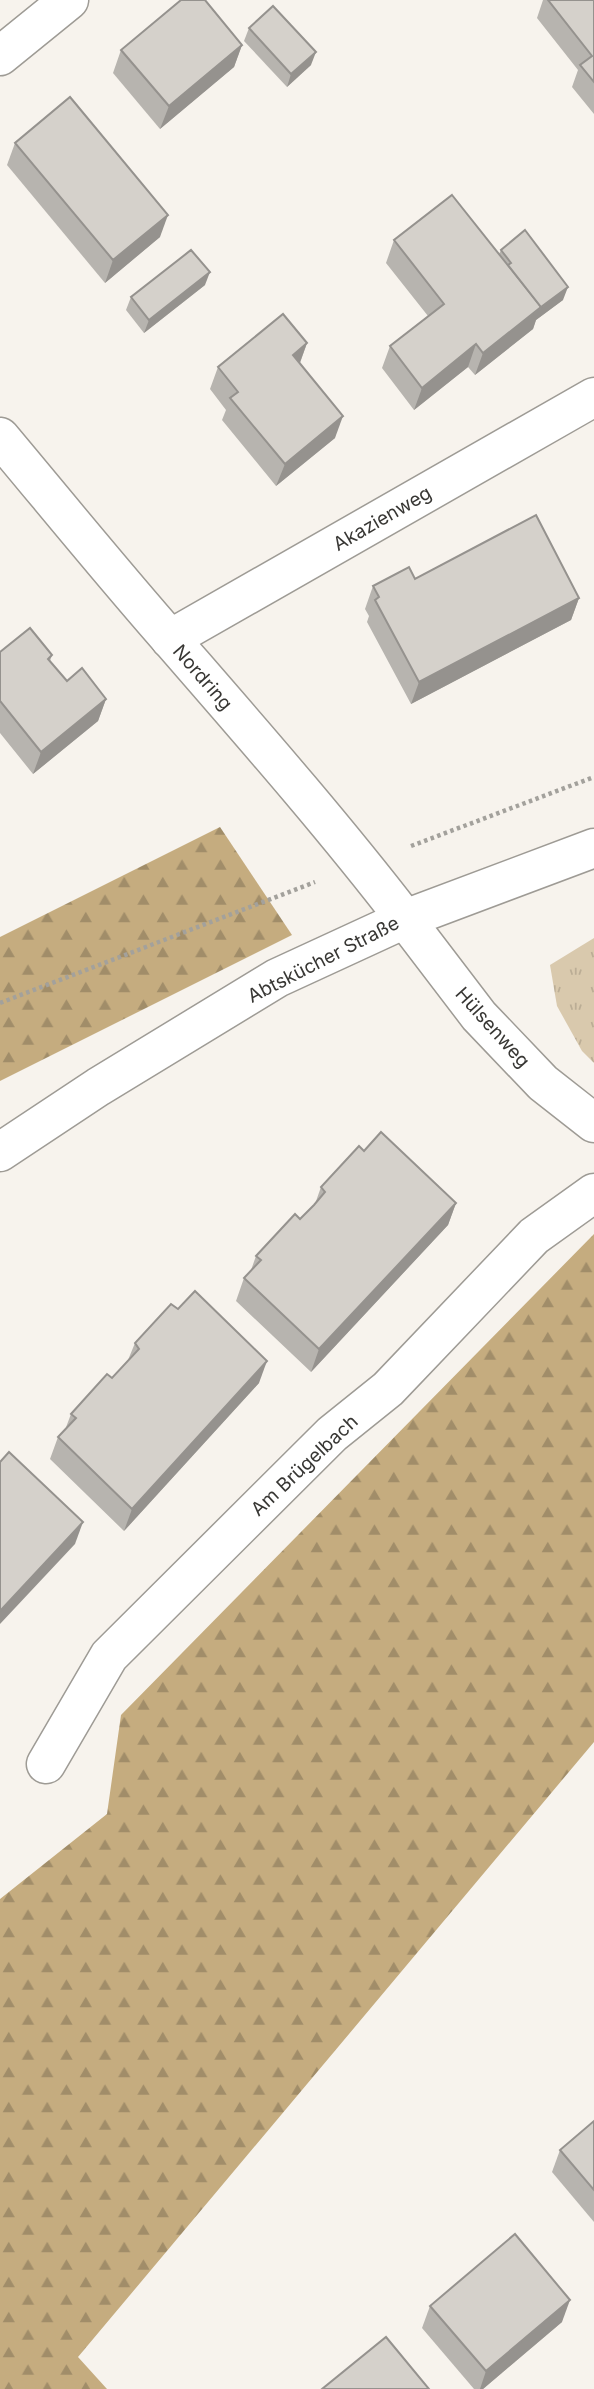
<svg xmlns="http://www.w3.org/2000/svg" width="594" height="2389" viewBox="0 0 594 2389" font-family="Inter,sans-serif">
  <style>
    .forest { fill: url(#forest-firs) }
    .park { fill: url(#park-tufts) }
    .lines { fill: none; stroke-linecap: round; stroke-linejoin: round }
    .street-casing { stroke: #9e9b95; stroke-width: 41 }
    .secondary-casing { stroke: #9e9b95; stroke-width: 41 }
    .path { stroke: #a3a19c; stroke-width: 4.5; stroke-dasharray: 3.5 3.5; stroke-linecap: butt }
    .street { stroke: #fff; stroke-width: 38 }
    .secondary { stroke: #fff; stroke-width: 38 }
    .wall { fill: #b7b4af }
    .shaded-wall { fill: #95928e }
    .building { fill: #d5d1cb; stroke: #95928e; stroke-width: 2 }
    .labels { text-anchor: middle; stroke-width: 6; stroke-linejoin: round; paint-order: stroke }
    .street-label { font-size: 19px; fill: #383734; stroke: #fff }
  </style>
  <defs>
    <pattern id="forest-firs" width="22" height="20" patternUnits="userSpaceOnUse" patternTransform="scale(1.75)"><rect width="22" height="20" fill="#c5ac7f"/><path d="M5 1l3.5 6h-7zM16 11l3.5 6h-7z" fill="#a18d69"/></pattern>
    <pattern id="park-tufts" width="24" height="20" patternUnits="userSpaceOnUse" patternTransform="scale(1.75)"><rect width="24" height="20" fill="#d9c9ad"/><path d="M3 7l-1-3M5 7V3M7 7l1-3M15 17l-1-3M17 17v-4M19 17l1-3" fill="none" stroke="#bbad95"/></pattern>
  </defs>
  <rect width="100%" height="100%" fill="#f7f3ed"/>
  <g class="forest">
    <polygon points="220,827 292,935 0,1081 0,937"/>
    <polygon points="594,1234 594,1742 78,2357 107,2389 0,2389 0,1899 107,1814 121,1715"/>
  </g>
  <polygon class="park" points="594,938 594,1063 582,1051 557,1006 550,965"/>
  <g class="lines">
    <defs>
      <g id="street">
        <polyline points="0,56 69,0"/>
        <polyline points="170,639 594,397"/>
        <polyline points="405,919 479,1016 543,1083 594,1123"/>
        <polyline points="46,1764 109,1656 332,1434 388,1389 534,1236 594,1193"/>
      </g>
      <g id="secondary">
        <path d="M0 437C57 505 113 574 172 641 251 732 331 823 405 919"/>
        <polyline points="0,1152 98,1087 277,978 405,919 594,848"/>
      </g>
    </defs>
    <use href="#street" class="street-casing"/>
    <use href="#secondary" class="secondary-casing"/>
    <g class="path">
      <polyline points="411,846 594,777"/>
      <polyline points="0,1003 315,882"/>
    </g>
    <use href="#street" class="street"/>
    <use href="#secondary" class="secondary"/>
  </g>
  <g class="wall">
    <polygon points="543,0 594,0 594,114 572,87 578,70 537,18"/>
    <polygon points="249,28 311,65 287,87 244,41"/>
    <polygon points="242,45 234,67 160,129 113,73 121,50"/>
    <polygon points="15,143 160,237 105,283 7,165"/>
    <polygon points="394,240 499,254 501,250 563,300 536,320 533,329 475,375 468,367 414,410 382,368 390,346 428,316 386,263"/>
    <polygon points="205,285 144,333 126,310 131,297"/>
    <polygon points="307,343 300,363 335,438 276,486 222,420 226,410 210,389 218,367"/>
    <polygon points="415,579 579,598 571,620 411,704 367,622 369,616 365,609 373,586"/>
    <polygon points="0,652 52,655 50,661 67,681 106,699 98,721 33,774 0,733"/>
    <polygon points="364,1151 456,1203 448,1225 311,1372 236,1301 244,1278 250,1273 256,1256 300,1219 315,1204 321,1187"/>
    <polygon points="135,1343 259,1383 124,1531 50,1459 58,1437 65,1430 71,1414 112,1378 128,1360"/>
    <polygon points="594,2121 594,2222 552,2172 560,2150"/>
    <polygon points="430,2306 562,2322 483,2389 474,2389 422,2328"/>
  </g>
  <g class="shaded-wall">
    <polygon points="242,45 234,67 160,129 169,106"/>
    <polygon points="316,52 311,65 287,87 291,74"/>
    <polygon points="168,215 160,237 105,283 113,260"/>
    <polygon points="210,272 205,285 144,333 149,320"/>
    <polygon points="568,287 563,300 536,320 533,329 475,375 483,353"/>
    <polygon points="307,343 299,365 293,355"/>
    <polygon points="476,344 468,367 414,410 422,388"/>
    <polygon points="343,416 335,438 276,486 285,464"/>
    <polygon points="579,598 571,620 411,704 419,682"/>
    <polygon points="106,699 98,721 33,774 41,752"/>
    <polygon points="456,1203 448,1225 311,1372 319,1349"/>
    <polygon points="267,1361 259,1383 124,1531 132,1509"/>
    <polygon points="83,1522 75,1544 0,1624 0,1611"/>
    <polygon points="570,2300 562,2322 483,2389 480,2389 486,2371"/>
  </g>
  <g class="building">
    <polygon points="181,0 205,0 242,45 169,106 121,50"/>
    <polygon points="548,0 594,0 594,82 580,65 592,56"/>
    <polygon points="273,6 316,52 291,74 249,28"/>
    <polygon points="70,97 168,215 113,260 15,143"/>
    <polygon points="452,195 541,307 483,353 476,344 422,388 390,346 444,304 394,240"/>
    <polygon points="525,230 568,287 541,307 508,265 511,263 501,250"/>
    <polygon points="191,250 210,272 149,320 131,297"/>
    <polygon points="283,314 307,343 293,355 343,416 285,464 230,398 238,392 218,367"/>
    <polygon points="536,515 579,598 419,682 375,600 379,597 373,586 409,567 415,579"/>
    <polygon points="30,628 52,655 48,659 67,681 82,668 106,699 41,752 0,701 0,652"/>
    <polygon points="381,1132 456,1203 319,1349 244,1278 261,1260 256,1256 295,1214 300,1219 314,1205 325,1192 321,1187 359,1146 364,1151"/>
    <polygon points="195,1291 267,1361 132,1509 58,1437 76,1418 71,1414 107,1374 112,1378 139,1349 135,1343 171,1304 178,1309"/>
    <polygon points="9,1452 83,1522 0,1611 0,1462"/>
    <polygon points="594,2121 594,2190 560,2150"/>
    <polygon points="515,2234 570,2300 486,2371 430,2306"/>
    <polygon points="386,2337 429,2389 322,2389"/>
  </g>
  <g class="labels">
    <g class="street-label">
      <text transform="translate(382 518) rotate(-30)" y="7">Akazienweg</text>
      <text transform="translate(203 677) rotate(49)" y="7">Nordring</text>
      <text transform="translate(323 959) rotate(-27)" y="7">Abtskücher Straße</text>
      <text transform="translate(493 1027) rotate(48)" y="7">Hülsenweg</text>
      <text transform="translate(304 1465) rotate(-43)" y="7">Am Brügelbach</text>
    </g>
  </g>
</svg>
